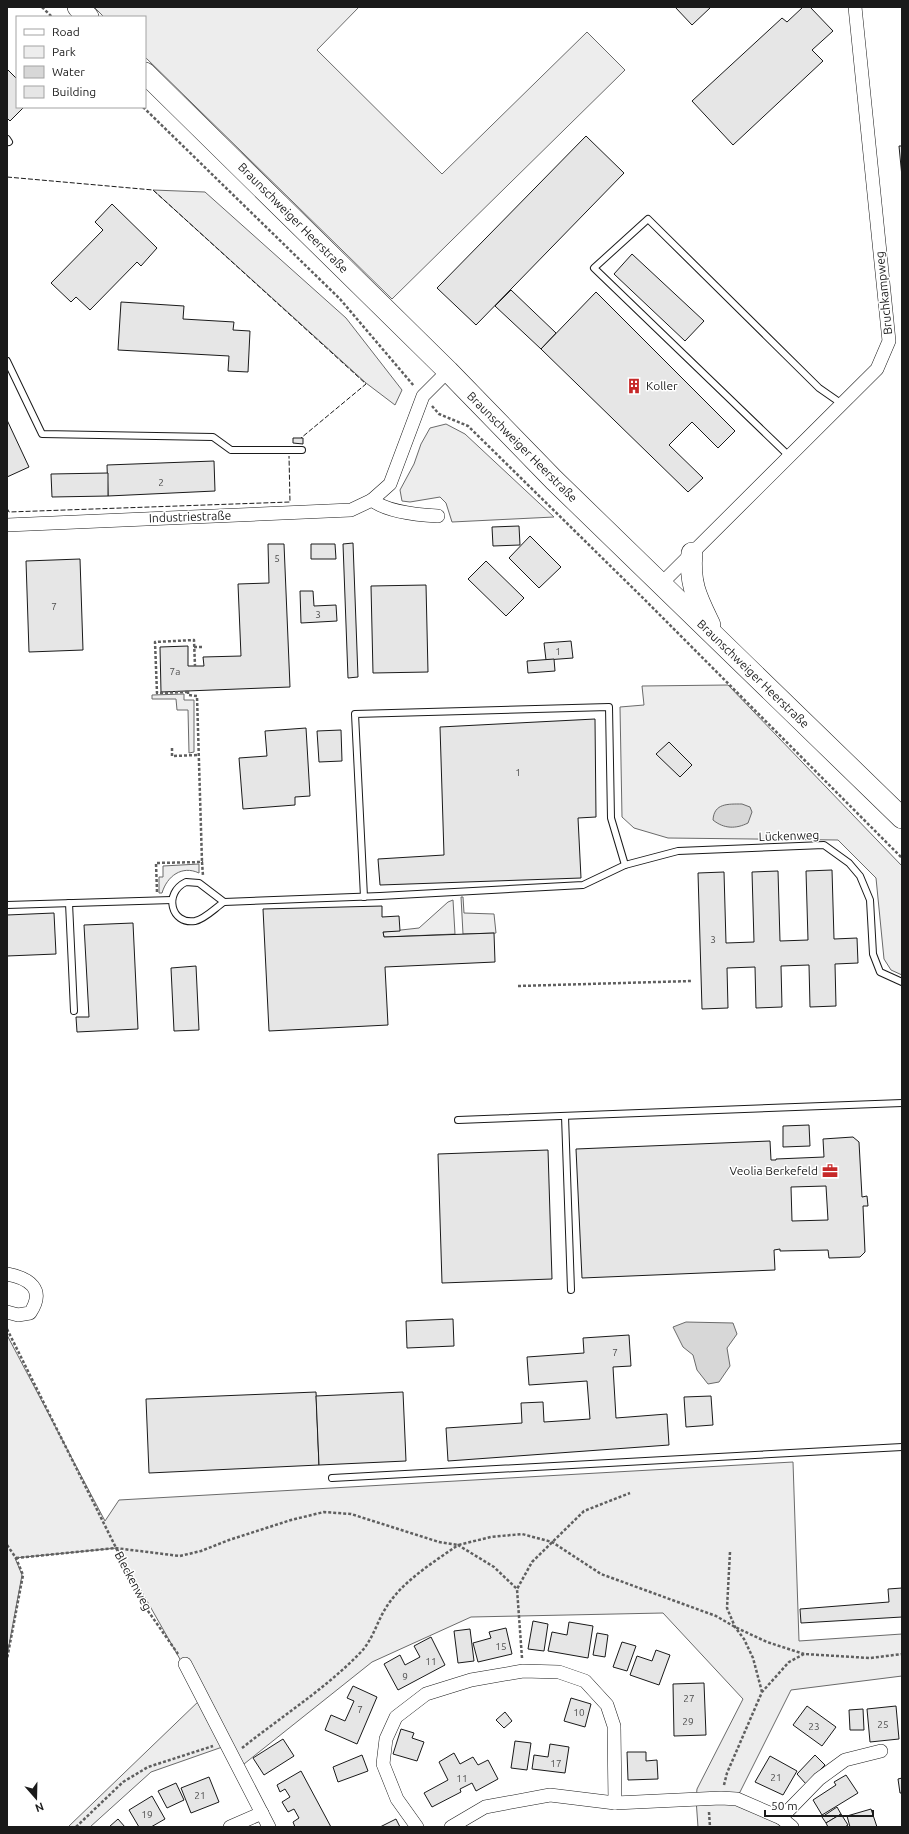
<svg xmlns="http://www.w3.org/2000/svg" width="909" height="1834" viewBox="0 0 909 1834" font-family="Ubuntu,sans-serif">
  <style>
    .green { fill: #ededed; stroke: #6a6a6a }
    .water { fill: #d7d7d7; stroke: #6a6a6a }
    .building { fill: #e6e6e6; stroke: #1a1a1a; fill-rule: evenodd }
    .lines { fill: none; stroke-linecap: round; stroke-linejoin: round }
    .service-casing { stroke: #1a1a1a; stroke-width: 8 }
    .minor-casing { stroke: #1a1a1a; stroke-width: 14 }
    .primary-casing { stroke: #1a1a1a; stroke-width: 22 }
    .path { stroke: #5f5f5f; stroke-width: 2.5; stroke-dasharray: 3 2; stroke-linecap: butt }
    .service { stroke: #fff; stroke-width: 6 }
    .minor { stroke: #fff; stroke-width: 13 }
    .primary { stroke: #fff; stroke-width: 21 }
    .fence { stroke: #1a1a1a; stroke-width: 1; stroke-dasharray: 5 2; stroke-linecap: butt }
    .labels { text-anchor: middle; stroke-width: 3; stroke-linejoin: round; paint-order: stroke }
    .number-label { font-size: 10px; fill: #4d4d4d }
    .street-label { font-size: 12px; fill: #1a1a1a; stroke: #fff }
    .poi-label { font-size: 12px; fill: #1a1a1a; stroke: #fff; text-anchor: start }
  </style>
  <rect width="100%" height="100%" fill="#fff"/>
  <g class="green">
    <polygon points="94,7 359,7 317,50 442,174 587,32 625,70 392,299 145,57 145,17 104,17"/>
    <polygon points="153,190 205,192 346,318 402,390 395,405 366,383"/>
    <polygon points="446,424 465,434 554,517 452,522 446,503 440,497 410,502 402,501 400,490 414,464 421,444 430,428"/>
    <polygon points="728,685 902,866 902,975 891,970 884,959 876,878 838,840 668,838 634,828 622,817 620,707 644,705 642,686"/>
    <polygon points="184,694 184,700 194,700 194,752 189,753 188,710 177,710 176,699 152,699 152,695"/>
    <path d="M199 864V873C182 865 167 876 162 893H159V877H163V866Z"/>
    <polygon points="461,897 463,897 464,913 494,914 496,933 463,934"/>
    <polygon points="453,900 455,934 384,937 383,932 419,928 448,902"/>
    <polygon points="7,1335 105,1521 119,1500 793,1462 799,1641 902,1634 902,1676 791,1690 736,1800 790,1827 698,1827 696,1799 697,1789 743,1699 663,1613 471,1617 372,1662 239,1768 228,1745 151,1772 90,1827 68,1827 202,1698 117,1548 15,1558 22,1575 7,1656"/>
  </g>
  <g class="water">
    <path d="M742 804 750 807 752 812 748 823C736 829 724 829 713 820 714 803 728 804 742 804Z"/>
    <polygon points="686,1322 733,1323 737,1334 727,1348 730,1366 719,1382 708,1384 697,1370 693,1355 683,1347 673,1327"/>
  </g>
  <g class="building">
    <polygon points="675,7 711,7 692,25"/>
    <polygon points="803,7 810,7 833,31 812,50 823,61 733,145 692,101 782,18 787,22"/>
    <polygon points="7,69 17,79 17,107 24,107 10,121 7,118"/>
    <polygon points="586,136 624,173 476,325 437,288"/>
    <polygon points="899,146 902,146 902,177"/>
    <polygon points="112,204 157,248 141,266 137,262 90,310 76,297 71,302 51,283 103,230 95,222"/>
    <polygon points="632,254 704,321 685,341 614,274"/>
    <polygon points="511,290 556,333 541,349 495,306"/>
    <polygon points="596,292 735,431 718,448 692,422 669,445 703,478 688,492 541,349"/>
    <polygon points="121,302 184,306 183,319 234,322 233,330 250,331 248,372 228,371 229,356 118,350"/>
    <polygon points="7,420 29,467 7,477"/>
    <polygon points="293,438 303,438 303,444 293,443"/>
    <polygon points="214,461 215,491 108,496 107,465"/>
    <polygon points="108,473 108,496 52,497 51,474"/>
    <polygon points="519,526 520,545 493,546 492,527"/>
    <polygon points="530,536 561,567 539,588 509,558"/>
    <polygon points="353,543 358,677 348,678 343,544"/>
    <polygon points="268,544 284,544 290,687 161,692 160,647 188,646 188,666 204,666 203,657 241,656 238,584 269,583"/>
    <polygon points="311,544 335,544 336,559 311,559"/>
    <polygon points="80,559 83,650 29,652 26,561"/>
    <polygon points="486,561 524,598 506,616 468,579"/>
    <polygon points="426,585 428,672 373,673 371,586"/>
    <polygon points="300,591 313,591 314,606 336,605 337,621 301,623"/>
    <polygon points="571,641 573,658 546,660 544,643"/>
    <polygon points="554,659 555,671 528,673 527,661"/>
    <polygon points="595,719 596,817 578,818 581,878 380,885 378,859 444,855 440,727"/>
    <polygon points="306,728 310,796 295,797 295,805 243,809 239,758 267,756 265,731"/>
    <polygon points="341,730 342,761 319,762 317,731"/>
    <polygon points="669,742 692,765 680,777 656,754"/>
    <polygon points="832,870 834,939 857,938 858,963 835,964 836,1006 810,1007 809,965 781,966 782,1007 756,1008 755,967 727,968 728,1008 702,1009 698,873 724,872 726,943 754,942 752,872 778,871 780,941 808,940 806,871"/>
    <polygon points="382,906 382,917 399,916 400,931 383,932 384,937 494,933 495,962 385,967 388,1025 269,1031 263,909"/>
    <polygon points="54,913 56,954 7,956 7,915"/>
    <polygon points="133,923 138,1029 77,1032 76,1017 89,1017 84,925"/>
    <polygon points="196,966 199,1030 174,1031 171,968"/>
    <polygon points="809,1125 810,1146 783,1147 783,1126"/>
    <path d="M853 1137 859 1142 862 1197 867 1196 868 1206H863L865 1252 860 1257 829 1258 828 1250 780 1251V1249L774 1250 775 1270 582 1278 576 1149 770 1141 771 1160H776V1159L824 1157 823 1139ZM826 1186 828 1220 792 1221 791 1187Z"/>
    <polygon points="548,1150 552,1279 442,1283 438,1154"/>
    <polygon points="453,1319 454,1346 407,1348 406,1321"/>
    <polygon points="629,1335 631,1366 613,1367 616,1418 667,1414 669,1445 448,1461 446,1428 522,1423 521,1403 543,1402 544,1422 590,1419 587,1381 529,1385 527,1357 584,1353 583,1338"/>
    <polygon points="316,1392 319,1465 149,1473 146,1399"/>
    <polygon points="403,1392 406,1461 319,1465 316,1396"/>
    <polygon points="711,1396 713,1425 686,1427 684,1397"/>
    <polygon points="902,1588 902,1617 801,1623 800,1609 889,1602 888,1589"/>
    <polygon points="533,1621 548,1624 544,1651 528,1649"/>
    <polygon points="569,1622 593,1626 588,1658 548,1651 552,1632 567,1635"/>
    <polygon points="506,1628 512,1654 478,1662 473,1643 491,1638 489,1632"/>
    <polygon points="470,1629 474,1661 458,1663 454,1631"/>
    <polygon points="597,1633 608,1635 605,1657 593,1655"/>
    <polygon points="431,1637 445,1665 398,1690 384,1664 400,1655 405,1665 420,1657 414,1646"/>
    <polygon points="622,1642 636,1646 627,1671 613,1667"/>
    <polygon points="656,1650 670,1655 659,1685 630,1675 637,1656 652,1661"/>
    <polygon points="704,1683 706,1735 674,1736 673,1684"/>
    <polygon points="353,1686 377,1697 357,1744 325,1730 331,1715 345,1721 354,1701 347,1698"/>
    <polygon points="571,1698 591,1704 585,1727 564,1721"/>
    <polygon points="807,1706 836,1727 822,1746 793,1725"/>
    <polygon points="896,1706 899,1739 870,1742 867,1709"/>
    <polygon points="863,1709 864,1730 850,1730 849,1710"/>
    <polygon points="505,1712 512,1721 504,1728 496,1720"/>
    <polygon points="401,1729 414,1733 412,1738 424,1742 417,1761 393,1754"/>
    <polygon points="283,1739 294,1756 264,1775 253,1758"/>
    <polygon points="515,1741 531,1743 527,1770 511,1768"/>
    <polygon points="550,1744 569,1747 565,1773 532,1769 534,1755 548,1757"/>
    <polygon points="627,1752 646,1752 646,1761 657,1760 658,1779 628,1780"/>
    <polygon points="454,1753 460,1764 473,1757 478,1765 488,1760 498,1779 476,1791 472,1783 460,1789 461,1792 432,1807 424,1793 448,1780 439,1762"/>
    <polygon points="362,1755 368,1771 338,1782 333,1767"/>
    <polygon points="815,1755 825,1765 806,1784 797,1774"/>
    <polygon points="770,1756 797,1771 783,1795 755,1782"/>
    <polygon points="301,1771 331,1827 295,1827 293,1822 299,1818 294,1809 288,1812 282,1802 290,1797 285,1789 280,1792 277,1785"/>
    <polygon points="846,1775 858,1793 822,1815 813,1800 836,1785 834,1782"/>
    <polygon points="209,1777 219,1802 191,1813 181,1788"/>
    <polygon points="902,1778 902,1793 900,1793 898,1779"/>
    <polygon points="176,1783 184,1800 167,1808 158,1791"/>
    <polygon points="152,1796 165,1819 151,1827 139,1827 129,1810"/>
    <polygon points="837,1807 841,1814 826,1823 822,1817"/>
    <polygon points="871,1809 877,1827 850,1827 847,1816"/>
    <polygon points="841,1814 848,1825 845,1827 828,1827 826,1823"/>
    <polygon points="118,1819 125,1827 109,1827"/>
    <polygon points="396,1819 400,1827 380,1827"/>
  </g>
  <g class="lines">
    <defs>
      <g id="service">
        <polyline points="7,139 9,142"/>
        <polyline points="7,361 42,434 213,437 231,450 302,450"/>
        <polyline points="789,456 594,268 648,219 819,388 842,404"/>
        <path d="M186 882 199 883 224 902C215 908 205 919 195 921 171 925 163 893 186 882Z"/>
        <polyline points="364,897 355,714 609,707 611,818 625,865"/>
        <polyline points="224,902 380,896 583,885 625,865 678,851 824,845 849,863 860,876 870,900 873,954 880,972 902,982"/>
        <polyline points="69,903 74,1011"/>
        <polyline points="7,905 172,900"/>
        <polyline points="565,1116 571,1290"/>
        <polyline points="458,1120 902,1103"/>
        <polyline points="332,1478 902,1447"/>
      </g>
      <g id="minor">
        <path d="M372 500C387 512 419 515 438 516"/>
        <polyline points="7,525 351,510 372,500 390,484 423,396 448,371"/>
        <polyline points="661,584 877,369 889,341 855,7"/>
        <path d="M7 1274C29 1278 46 1289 30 1313L18 1315 7 1312"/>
        <polyline points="185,1664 269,1827"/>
        <polyline points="781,1818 792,1827"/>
        <polyline points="230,1827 262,1813"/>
        <polyline points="417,1827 397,1799 383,1764 386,1739 396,1717 426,1694 471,1680 523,1671 559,1672 585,1681 607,1705 614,1726 615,1803"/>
        <polyline points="451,1827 485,1807 550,1795 615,1803 721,1798 737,1799 781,1818 819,1779 845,1760 881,1751"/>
      </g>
      <g id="primary">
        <polyline points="78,7 88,17"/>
        <polyline points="145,73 448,371 554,480 902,818"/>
        <path d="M692 553C689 584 697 598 710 625"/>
      </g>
    </defs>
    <use href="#service" class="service-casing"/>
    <use href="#minor" class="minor-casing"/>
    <use href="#primary" class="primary-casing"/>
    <g class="path">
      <polyline points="42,7 52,17"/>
      <polyline points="143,107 340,299 414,386"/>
      <polyline points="432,406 439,414 468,426 644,599 902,858"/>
      <polyline points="194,647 203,647"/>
      <polyline points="188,691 188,695 197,696 202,862"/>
      <polyline points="188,692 157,693 155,642 194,640 195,666"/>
      <polyline points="172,748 172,756 199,755"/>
      <polyline points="157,892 156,863 202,862 203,876"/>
      <polyline points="518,986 692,981"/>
      <polyline points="7,1329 146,1608 178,1654"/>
      <polyline points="7,1545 16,1558 23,1575 7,1659"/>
      <polyline points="730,1552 727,1608 735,1627 744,1639 753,1658 762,1692"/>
      <polyline points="16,1558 115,1548 180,1556 201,1551 229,1540 291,1520 324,1512 351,1514 439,1542 458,1545 491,1537 522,1534 552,1542 601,1574 716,1616 735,1627 767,1642 804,1654"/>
      <polyline points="522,1658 517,1589 532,1562 584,1511 630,1493"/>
      <path d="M242 1748C281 1717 325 1689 360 1653 373 1640 377 1621 387 1606 404 1580 434 1562 458 1545L494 1567 517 1589"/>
      <polyline points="724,1785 727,1773 762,1692 789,1662 804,1654 870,1658 902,1654"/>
      <polyline points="709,1812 710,1827"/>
      <polyline points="76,1827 123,1782 148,1767 213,1746"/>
    </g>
    <use href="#service" class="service"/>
    <use href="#minor" class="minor"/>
    <use href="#primary" class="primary"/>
    <g class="fence">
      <polyline points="7,177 153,190 366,384 301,438"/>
      <polyline points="7,508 9,512 290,502 289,456"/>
    </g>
  </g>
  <defs>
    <symbol id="building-bare" viewBox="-9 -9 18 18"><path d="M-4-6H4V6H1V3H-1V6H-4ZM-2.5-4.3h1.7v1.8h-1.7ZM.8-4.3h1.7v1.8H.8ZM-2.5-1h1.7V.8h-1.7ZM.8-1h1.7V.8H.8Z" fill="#c62828" stroke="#fff" stroke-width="2.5" paint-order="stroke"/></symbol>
    <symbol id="office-bare" viewBox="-9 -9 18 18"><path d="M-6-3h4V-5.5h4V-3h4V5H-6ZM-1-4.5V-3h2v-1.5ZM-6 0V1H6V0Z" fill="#c62828" stroke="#fff" stroke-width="2.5" paint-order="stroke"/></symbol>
  </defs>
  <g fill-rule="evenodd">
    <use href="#building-bare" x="623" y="375" width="22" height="22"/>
    <use href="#office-bare" x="819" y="1160" width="22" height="22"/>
  </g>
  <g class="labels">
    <g class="number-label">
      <text x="161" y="486">2</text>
      <text x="277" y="562">5</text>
      <text x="54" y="610">7</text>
      <text x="318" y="618">3</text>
      <text x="558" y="655">1</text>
      <text x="175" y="675">7a</text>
      <text x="518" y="776">1</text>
      <text x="713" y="943">3</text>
      <text x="615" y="1356">7</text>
      <text x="501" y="1650">15</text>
      <text x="431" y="1665">11</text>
      <text x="405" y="1680">9</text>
      <text x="689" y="1702">27</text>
      <text x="360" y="1713">7</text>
      <text x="579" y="1716">10</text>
      <text x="688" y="1725">29</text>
      <text x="883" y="1728">25</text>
      <text x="814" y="1730">23</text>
      <text x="556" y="1767">17</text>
      <text x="776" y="1781">21</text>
      <text x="462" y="1782">11</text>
      <text x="200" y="1799">21</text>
      <text x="147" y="1818">19</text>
    </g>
    <g class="street-label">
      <text transform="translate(293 218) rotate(45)" y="4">Braunschweiger Heerstraße</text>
      <text transform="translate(884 293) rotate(-96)" y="4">Bruchkampweg</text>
      <text transform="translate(522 447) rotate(45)" y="4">Braunschweiger Heerstraße</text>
      <text transform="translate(190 517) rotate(-2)" y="4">Industriestraße</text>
      <text transform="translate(753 674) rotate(44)" y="4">Braunschweiger Heerstraße</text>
      <text transform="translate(789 836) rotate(-2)" y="4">Lückenweg</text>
      <text transform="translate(133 1581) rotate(62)" y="4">Bleckenweg</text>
    </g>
    <g class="poi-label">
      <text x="646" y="390">Koller</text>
      <text x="818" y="1175" text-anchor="end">Veolia Berkefeld</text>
    </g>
  </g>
  <rect width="909" height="1834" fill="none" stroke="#1a1a1a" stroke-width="16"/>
  <rect x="16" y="16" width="130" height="92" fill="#ffffff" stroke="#a3a3a3"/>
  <rect x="24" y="29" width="20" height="6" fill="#ffffff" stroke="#a3a3a3"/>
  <text x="52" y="36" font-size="12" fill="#1a1a1a">Road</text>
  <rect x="24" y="46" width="20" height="12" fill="#ededed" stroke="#a3a3a3"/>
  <text x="52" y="56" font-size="12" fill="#1a1a1a">Park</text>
  <rect x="24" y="66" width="20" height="12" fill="#d7d7d7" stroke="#a3a3a3"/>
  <text x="52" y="76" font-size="12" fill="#1a1a1a">Water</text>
  <rect x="24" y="86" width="20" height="12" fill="#e6e6e6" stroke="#a3a3a3"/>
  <text x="52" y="96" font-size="12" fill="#1a1a1a">Building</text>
  <g transform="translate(36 1798) rotate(160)" stroke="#ffffff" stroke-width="3" paint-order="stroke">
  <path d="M0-3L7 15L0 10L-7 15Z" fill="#1a1a1a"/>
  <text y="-6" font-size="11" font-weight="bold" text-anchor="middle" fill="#1a1a1a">N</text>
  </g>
  <path d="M765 1810v6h108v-6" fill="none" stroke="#1a1a1a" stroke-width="2"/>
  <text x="771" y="1810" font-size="12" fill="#1a1a1a" stroke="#ffffff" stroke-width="3" paint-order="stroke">50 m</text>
</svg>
